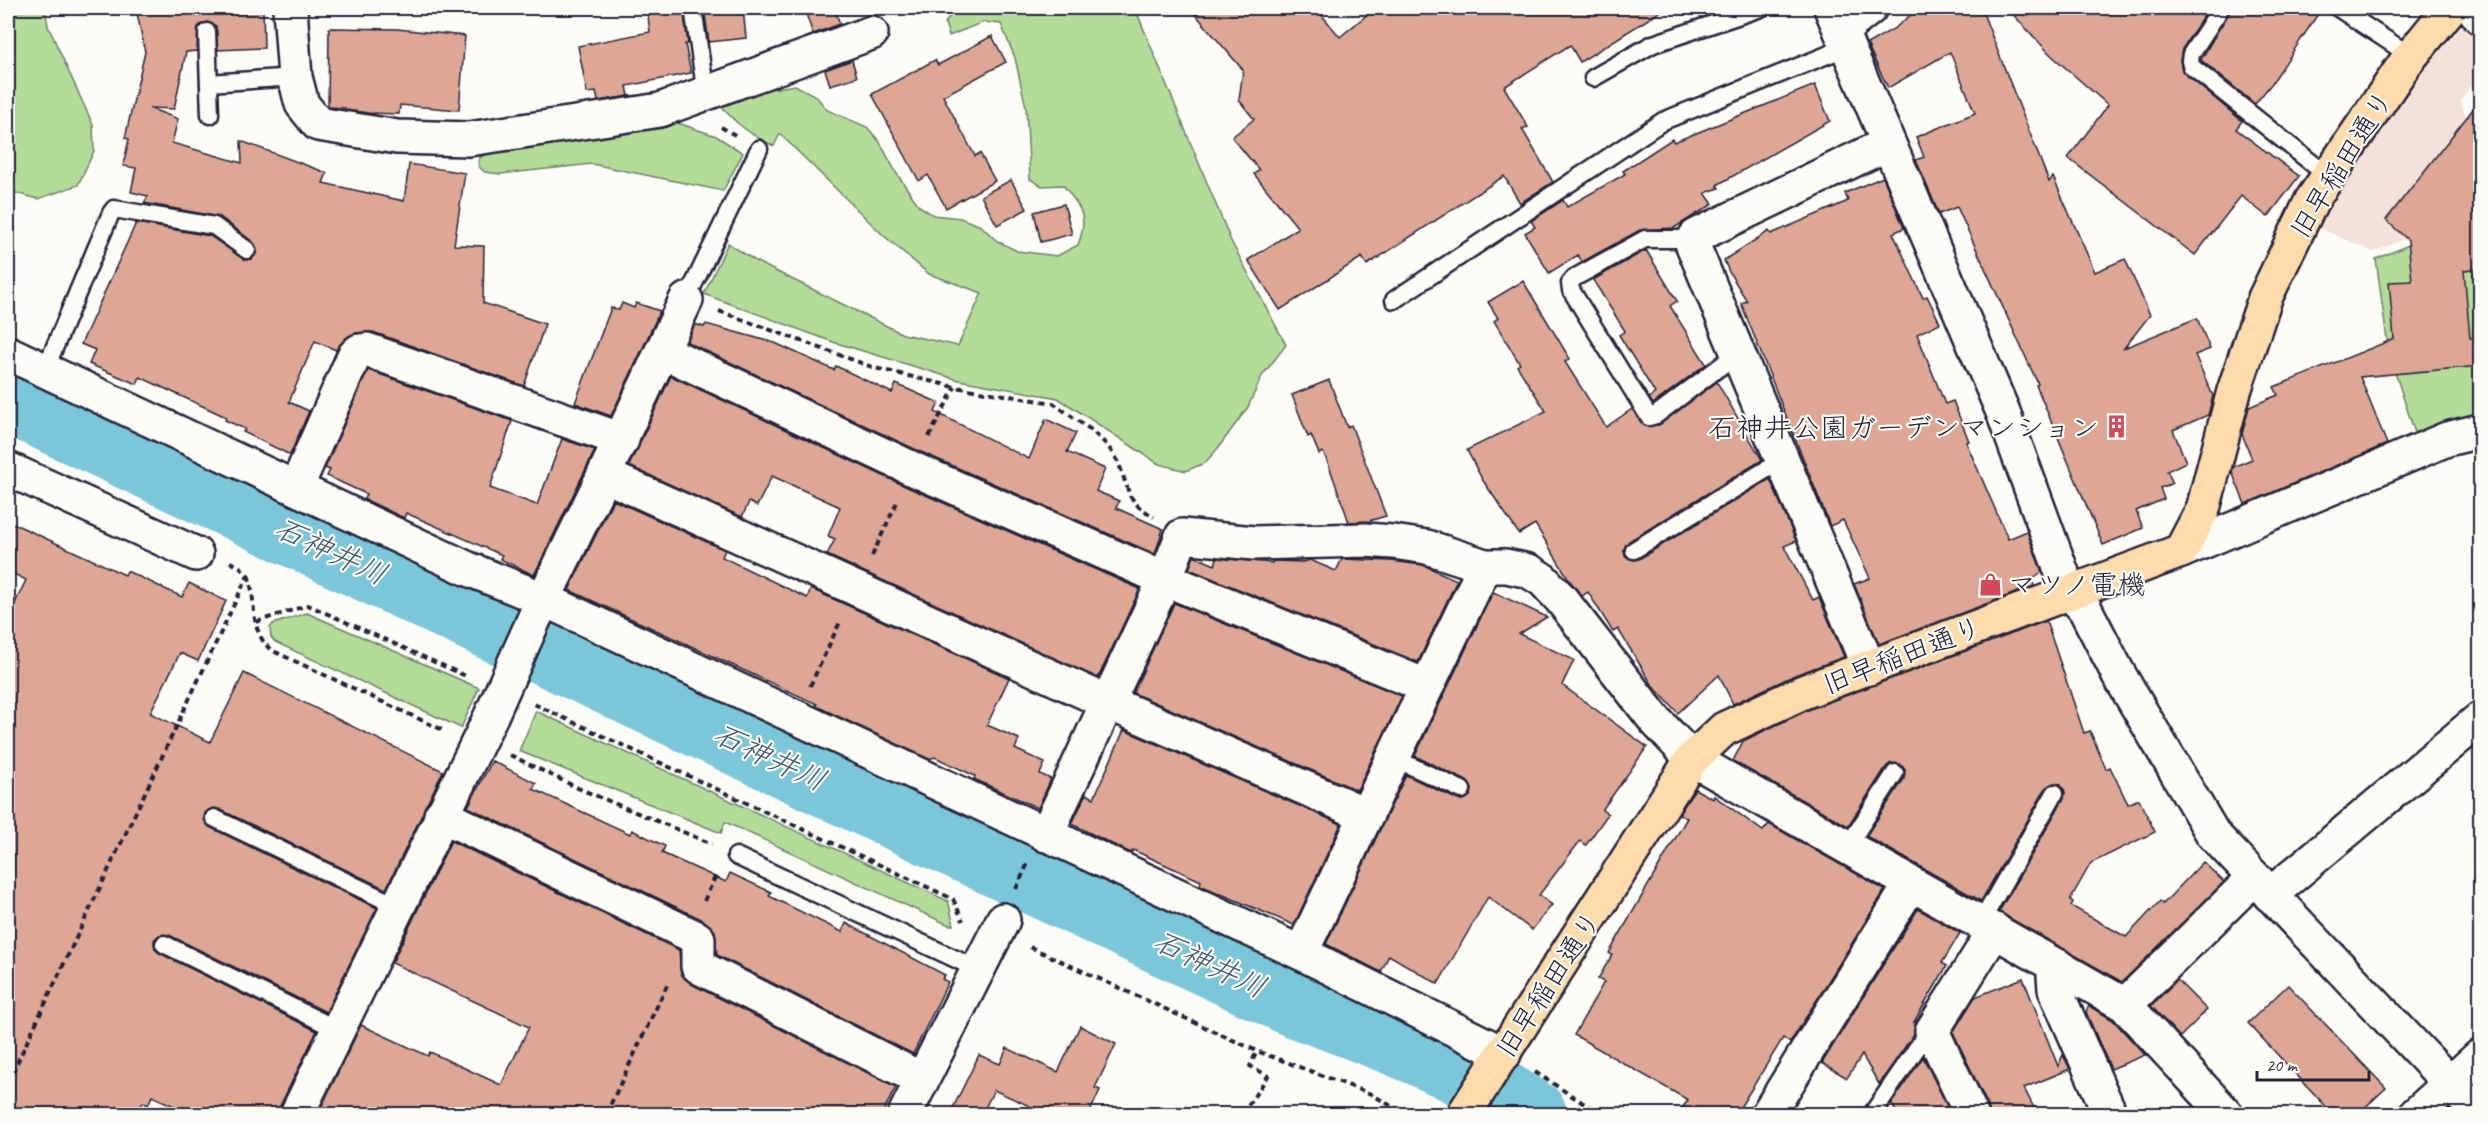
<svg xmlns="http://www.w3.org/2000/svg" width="2488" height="1122" viewBox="0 0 2488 1122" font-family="Caveat,'Klee One',sans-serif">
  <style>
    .built { fill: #f3e2da }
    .green { fill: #b3dc99; stroke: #6a7f6a; stroke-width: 1.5 }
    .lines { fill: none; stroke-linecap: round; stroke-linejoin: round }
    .river { stroke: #7bc6da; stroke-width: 68 }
    .building { fill: #dda695; stroke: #22223b; stroke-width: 1.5 }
    .service-casing { stroke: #22223b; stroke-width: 21 }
    .minor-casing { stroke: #22223b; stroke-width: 38 }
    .primary-casing { stroke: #22223b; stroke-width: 38 }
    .path { stroke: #22223b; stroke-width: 4; stroke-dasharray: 6 4.5; stroke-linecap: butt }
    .service { stroke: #fdfcf7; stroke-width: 16 }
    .minor { stroke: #fdfcf7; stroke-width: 33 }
    .primary { stroke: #fedbac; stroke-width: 33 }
    .minor-bridge-casing { stroke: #22223b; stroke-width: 38; stroke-linecap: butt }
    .minor-bridge { stroke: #fdfcf7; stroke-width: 33 }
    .labels { text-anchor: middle; stroke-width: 4.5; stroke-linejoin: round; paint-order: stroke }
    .street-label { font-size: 28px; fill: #22223b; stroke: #fdfcf7 }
    .poi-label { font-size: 28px; fill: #22223b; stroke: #fdfcf7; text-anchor: end }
    .water-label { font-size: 30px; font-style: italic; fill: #415b73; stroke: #fdfcf7 }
  </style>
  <rect width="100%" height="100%" fill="#fdfcf7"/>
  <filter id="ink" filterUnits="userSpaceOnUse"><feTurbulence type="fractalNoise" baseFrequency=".0167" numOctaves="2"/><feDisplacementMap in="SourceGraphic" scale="12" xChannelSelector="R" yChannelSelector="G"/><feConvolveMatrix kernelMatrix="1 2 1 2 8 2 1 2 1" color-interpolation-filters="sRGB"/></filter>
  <g filter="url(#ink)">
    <polygon class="built" points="2458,25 2475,27 2480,35 2480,80 2468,88 2461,102 2480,160 2480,233 2403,240 2373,252 2317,227 2390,112"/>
    <g class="green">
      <polygon points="8,8 45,8 48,26 93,125 94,151 78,185 38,199 8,191"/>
      <path d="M955 8H1135L1231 241 1286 345 1262 376 1248 407 1218 448 1205 463 1186 471 1159 464 1058 398 959 380 833 342 704 294 728 243 757 262 903 334 958 346 982 293 929 274 883 235 780 134 774 146C751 135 736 124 720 105L748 93 795 85 816 96 827 110 867 127 879 141 897 174 919 206 933 215 960 218 981 226 997 241 1017 251 1057 256 1078 245C1089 216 1081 208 1063 185L1042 186 1030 179 1026 107 1015 58 1001 24 983 22 949 36 945 23Z"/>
      <polygon points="672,121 716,136 743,153 723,191 592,164 500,174 485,172 479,167 479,158 491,151"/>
      <polygon points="2480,235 2480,425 2417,439 2389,354 2376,259 2411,244"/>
      <polygon points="307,613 479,688 461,728 275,642 271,637 270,628 273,624"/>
      <polygon points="536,711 948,901 954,925 949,925 725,822 721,833 519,751"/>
    </g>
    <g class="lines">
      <path class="river" d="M8 399 1296 1004C1381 1035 1458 1063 1533 1114"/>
    </g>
    <g class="building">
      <polygon points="136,8 263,8 264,48 218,50 216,26 207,22 198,27 197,51 186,52 174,109 149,108 178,119 172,143 242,163 241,141 327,173 323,183 404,201 409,164 465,173 454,245 484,246 483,303 545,324 524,386 373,332 356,333 346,338 336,350 315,341 289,402 309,411 290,455 243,432 245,429 225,420 226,417 140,377 137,384 89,364 95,350 81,344 136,223 210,236 245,260 252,259 257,252 253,242 220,217 144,203 148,196 131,192 136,168 123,166 129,139 125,138 145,52"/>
      <polygon points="647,8 683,8 688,44 685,44 691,73 627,86 629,96 598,101 596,92 587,93 578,46 650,32"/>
      <polygon points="704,8 743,8 746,38 709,42"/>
      <polygon points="804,8 834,8 840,24 813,34"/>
      <polygon points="1190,8 1316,8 1340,37 1375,8 1666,8 1580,62 1570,45 1504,87 1528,127 1522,129 1553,182 1520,203 1504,176 1367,265 1362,257 1280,310 1248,260 1298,228 1254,174 1259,170 1232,137 1254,119 1239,100 1243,70"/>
      <polygon points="1919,8 1981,8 2049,182 2053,177 2095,272 2125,259 2150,315 2124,348 2197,318 2210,349 2195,355 2213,396 2208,415 2173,430 2186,462 2167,471 2173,483 2160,488 2164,499 2136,511 2143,528 2103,545 2036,385 2038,384 1957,207 1939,214 1916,160 1924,157 1916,137 1975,113 1950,52 1888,88 1867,44 1895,28"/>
      <polygon points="2007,8 2209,8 2182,49 2180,60 2182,71 2242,121 2236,129 2299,176 2268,217 2241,196 2195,255 2068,158 2108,105 2051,55"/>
      <polygon points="2231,8 2322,8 2272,83 2255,104 2201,60"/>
      <polygon points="329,28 397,29 465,36 459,110 400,105 399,114 368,113 346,110 345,108 328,107"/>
      <polygon points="992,36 1006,62 943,96 975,156 980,153 995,181 946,208 928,175 919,181 872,94 935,60 938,65"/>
      <polygon points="852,60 857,77 830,85 825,70"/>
      <polygon points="1815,85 1830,121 1717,185 1719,188 1705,193 1713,204 1674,228 1640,230 1582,262 1578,255 1549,273 1525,233 1535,227 1531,221 1563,200 1567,207 1625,174 1623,171 1672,139 1674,142"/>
      <polygon points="2481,99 2481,268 2464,270 2470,338 2479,337 2481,366 2360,377 2387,444 2245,504 2232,472 2233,467 2252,459 2242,434 2249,407 2278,395 2274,387 2394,339 2389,282 2412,281 2408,240 2386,220"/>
      <polygon points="1883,177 1904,228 1893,233 1923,298 1927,296 1940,323 1917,334 1945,404 1953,401 1969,441 1966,442 2008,539 2027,531 2042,572 2032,579 2034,586 1879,644 1854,584 1870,578 1843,520 1830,526 1741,303 1747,301 1729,272 1724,260 1769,231 1771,234 1848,201 1845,193"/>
      <polygon points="1011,180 1027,209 997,225 981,196"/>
      <polygon points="1064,204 1072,234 1041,242 1034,212"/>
      <polygon points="1646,250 1677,301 1670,306 1706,364 1653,404 1649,398 1655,393 1619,335 1625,331 1593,280"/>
      <polygon points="1523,281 1570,359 1565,362 1606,427 1632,409 1645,426 1659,425 1717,382 1762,460 1629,541 1624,550 1625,556 1634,560 1639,559 1770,479 1796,541 1784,546 1813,600 1819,597 1844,657 1795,675 1733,704 1719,675 1678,713 1653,686 1618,629 1613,632 1588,592 1582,596 1570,581 1535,524 1519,534 1482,479 1467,450 1546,411 1517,366 1520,364 1494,321 1498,318 1488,302"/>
      <polygon points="622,303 634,308 636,303 660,311 611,416 575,403 611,308 619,310"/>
      <polygon points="695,324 704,327 706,324 775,343 834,370 836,366 892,393 896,384 939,403 935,412 1029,459 1046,419 1076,433 1067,452 1105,469 1096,491 1119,501 1116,508 1163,529 1155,554 921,452 687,342"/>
      <polygon points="368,370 512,421 490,488 537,505 562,439 595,450 534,575 500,559 502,555 406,513 404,518 364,499 366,494 327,476 330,470 325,468"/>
      <polygon points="671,376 905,486 1140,589 1098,678 827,555 835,539 828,536 840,507 772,476 757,506 749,502 742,517 629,466"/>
      <polygon points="1329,380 1347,427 1351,425 1386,516 1369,521 1349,522 1328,463 1323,452 1319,454 1311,435 1308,437 1292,395"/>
      <polygon points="613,500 725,550 722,557 807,598 811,589 1009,678 987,725 1019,739 1015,749 1045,763 1040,774 1051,779 1038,808 974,779 975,776 935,757 929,759 816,706 817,704 569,590"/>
      <polygon points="8,521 125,575 127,571 182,597 189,583 226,601 198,661 180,653 150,713 210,742 244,673 443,771 386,889 219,809 213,808 205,813 204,819 209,827 377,908 326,1012 169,935 159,935 154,940 155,949 159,953 317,1031 280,1106 278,1114 192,1114 152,1096 148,1105 143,1102 137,1114 8,1114 8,618 26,580 8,571"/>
      <polygon points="1194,556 1215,565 1217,558 1272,563 1273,561 1303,562 1310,560 1336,571 1342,559 1391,561 1423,565 1457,580 1418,662 1189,569"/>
      <polygon points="1493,592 1547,617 1519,634 1574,660 1562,685 1647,747 1602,810 1608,814 1586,845 1580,841 1539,895 1552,905 1532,930 1488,897 1438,984 1389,955 1381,972 1326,944 1406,775 1458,800 1463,800 1471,795 1472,789 1467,781 1415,756"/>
      <polygon points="1174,603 1402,696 1357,790 1133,693"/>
      <polygon points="2046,621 2084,733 2090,731 2106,769 2110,767 2128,804 2139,799 2155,832 2091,863 2070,900 2073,902 2071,906 2126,937 2160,901 2163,904 2203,862 2224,882 2122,982 1999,912 2064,798 2065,792 2061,784 2054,783 2046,788 1981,901 1866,836 1904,779 1905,769 1900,764 1891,763 1886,767 1848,826 1733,761 1743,741 1810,709"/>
      <polygon points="1124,730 1341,824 1294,925 1200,885 1201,881 1133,850 1131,853 1112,844 1072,824 1086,794 1094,798"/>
      <polygon points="492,761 536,783 533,789 630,834 632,830 665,846 662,853 726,882 730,873 771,892 769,896 842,932 846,923 945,975 942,979 948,982 913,1054 717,955 715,931 703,920 468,807"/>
      <polygon points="1695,789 1713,799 1714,796 1763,831 1769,824 1885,890 1790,1043 1783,1038 1736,1114 1678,1114 1688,1100 1574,1035 1604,982 1598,979 1612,955 1609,953 1687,818 1679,814"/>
      <polygon points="451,841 679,950 681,974 691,984 896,1087 882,1114 318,1114 361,1025 428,1056 430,1052 501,1085 529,1027 392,963"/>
      <polygon points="1918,909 1960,933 1942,963 1947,966 1914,1022 1916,1021 1914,1034 1879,1084 1862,1055 1847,1078 1822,1063"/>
      <polygon points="2023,978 2058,1066 2063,1055 2070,1069 2024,1088 2037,1114 1990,1114 1988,1106 1953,1032 1975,997"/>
      <polygon points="2177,980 2207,1010 2180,1037 2151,1006"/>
      <polygon points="2288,985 2386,1088 2358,1114 2333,1114 2248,1023"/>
      <polygon points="2089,1006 2113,1020 2145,1055 2111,1069 2086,1012"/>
      <polygon points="1080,1026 1116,1044 1095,1088 1100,1090 1089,1114 1047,1114 994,1090 982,1114 950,1114 979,1055 1000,1064 1007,1048 1058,1072"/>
      <polygon points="1923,1057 1951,1114 1898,1114 1891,1104"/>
    </g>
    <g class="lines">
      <defs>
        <g id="service">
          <polyline points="693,8 706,94"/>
          <polyline points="2221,8 2191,54 2190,61 2192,67 2328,176"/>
          <polyline points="2338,8 2411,56"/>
          <polyline points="207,32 210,115"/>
          <polyline points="1593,78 1653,44 1761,8"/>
          <polyline points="209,83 295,77"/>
          <polyline points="1692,239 1645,239 1574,278 1570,283 1571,290 1649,417 1656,415 1737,354"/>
          <polyline points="686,300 759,149"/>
          <polyline points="1394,300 1663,121 1847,47"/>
          <polyline points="45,370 111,213 114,209 214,226 247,250"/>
          <polyline points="1634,550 1782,460"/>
          <polyline points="1394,758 1462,790"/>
          <polyline points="214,818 397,906"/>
          <polyline points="1847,847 1895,773"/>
          <polyline points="736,856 977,969"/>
          <polyline points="1981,922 2055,793"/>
          <polyline points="164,944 338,1030"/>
          <polyline points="1872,1114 1921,1042 1932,1031"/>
        </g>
        <g id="minor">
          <polyline points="290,8 295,77 302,104 318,124 397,137 469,139 609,118 660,110 871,33"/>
          <polyline points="1831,8 2003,412 2069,592 2085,609 2118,673 2213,834 2479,1114"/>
          <polyline points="2473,8 2480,17"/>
          <polyline points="1841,31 1870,8"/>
          <polyline points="662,351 686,300"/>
          <polyline points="8,353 466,568 543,599 1301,953 1504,1054"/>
          <polyline points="8,469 196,554"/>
          <polyline points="296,488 354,356 359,351 367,350 622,440"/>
          <polyline points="2181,551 2447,439 2480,431"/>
          <polyline points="535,617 604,475"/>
          <polyline points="1869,668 1692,243 1696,236 1887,144"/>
          <polyline points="441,815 695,937 698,939 698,966 701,968 921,1079"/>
          <polyline points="1367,815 1107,702 604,475 662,351 913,469 1165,579 1182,536 1254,543 1365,540 1393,542 1427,547 1485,566 1506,566 1529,571 1543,580 1561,599 1655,720 1692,759 2125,1005 2226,1114"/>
          <polyline points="1046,835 1165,579 1426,686"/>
          <polyline points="2270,895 2480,719"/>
          <path d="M1301 953C1363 824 1422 694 1485 566"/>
          <polyline points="2058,966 2054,976 2055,989 2110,1114"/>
          <polyline points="2125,1005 2254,878"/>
          <polyline points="297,1114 491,716"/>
          <polyline points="905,1114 1003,920"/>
          <polyline points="1768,1114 1911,884"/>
          <polyline points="1971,1114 1932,1031 1995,930"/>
          <polyline points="2416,1114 2480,1056"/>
        </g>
        <polyline id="primary" points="1464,1114 1692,759 1724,729 1803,692 2181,551 2203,509 2234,391 2265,298 2312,200 2406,62 2450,8"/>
      </defs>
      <use href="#service" class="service-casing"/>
      <use href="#minor" class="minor-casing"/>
      <use href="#primary" class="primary-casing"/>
      <g class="path">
        <polyline points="721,127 735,135"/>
        <polyline points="719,311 875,368 955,387 1053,403 1091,430 1107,445 1118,461 1130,496 1139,507 1154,517"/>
        <polyline points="929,437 955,387"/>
        <polyline points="872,556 898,500"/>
        <path d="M248 575C258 601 247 628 271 650L445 731"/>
        <polyline points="256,622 308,605 468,677"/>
        <polyline points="810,686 840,622"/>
        <polyline points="534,704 953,899 963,921"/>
        <polyline points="510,755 580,789 712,844"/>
        <polyline points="1016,889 1028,863"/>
        <polyline points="704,901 716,875"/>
        <polyline points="1030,947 1257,1051 1371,1094 1405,1114"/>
        <polyline points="1535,1072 1600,1114"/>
        <polyline points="8,1082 248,575 240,567 230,562"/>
        <polyline points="606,1114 667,985"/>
        <polyline points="1242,1114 1268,1076 1250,1066 1257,1051"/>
      </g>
      <use href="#service" class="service"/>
      <use href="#minor" class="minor"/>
      <use href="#primary" class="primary"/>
      <defs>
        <polyline id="minor-bridge" points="491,716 535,617"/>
      </defs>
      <use href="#minor-bridge" class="minor-bridge-casing"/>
      <use href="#minor-bridge" class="minor-bridge"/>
    </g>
  </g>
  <defs>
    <symbol id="building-bare" viewBox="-9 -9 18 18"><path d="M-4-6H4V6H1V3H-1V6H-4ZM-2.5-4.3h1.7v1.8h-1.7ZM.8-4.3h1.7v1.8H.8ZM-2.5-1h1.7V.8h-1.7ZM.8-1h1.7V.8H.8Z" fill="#d1495b" stroke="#fdfcf7" stroke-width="2.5" paint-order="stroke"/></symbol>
    <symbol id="shop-bare" viewBox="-9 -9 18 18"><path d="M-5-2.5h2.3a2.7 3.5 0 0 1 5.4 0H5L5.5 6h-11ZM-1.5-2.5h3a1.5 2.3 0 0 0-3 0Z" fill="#d1495b" stroke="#fdfcf7" stroke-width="2.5" paint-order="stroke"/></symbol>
  </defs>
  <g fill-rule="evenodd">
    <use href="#building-bare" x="2100" y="410" width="33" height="33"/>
    <use href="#shop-bare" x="1974" y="568" width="33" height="33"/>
  </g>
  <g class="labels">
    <g class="street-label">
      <text transform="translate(2341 164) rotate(-58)" y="10">旧早稲田通り</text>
      <text transform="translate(1902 655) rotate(-21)" y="10">旧早稲田通り</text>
      <text transform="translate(1548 984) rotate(-57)" y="10">旧早稲田通り</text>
    </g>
    <g class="poi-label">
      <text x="2099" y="437">石神井公園ガーデンマンション</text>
      <text x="2008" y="594" text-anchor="start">マツノ電機</text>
    </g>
    <g class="water-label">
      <text transform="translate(331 551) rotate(25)" y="10">石神井川</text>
      <text transform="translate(770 757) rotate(25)" y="10">石神井川</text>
      <text transform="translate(1210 964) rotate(25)" y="10">石神井川</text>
    </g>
  </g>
  <rect width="2488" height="1122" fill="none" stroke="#fdfcf7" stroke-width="30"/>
  <rect x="15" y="15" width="2458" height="1092" fill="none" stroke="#22223b" stroke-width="2" filter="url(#ink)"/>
  <path d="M2257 1071v9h112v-9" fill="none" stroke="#22223b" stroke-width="3"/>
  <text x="2266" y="1071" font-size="18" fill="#22223b" stroke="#fdfcf7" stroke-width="4.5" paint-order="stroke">20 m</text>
</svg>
